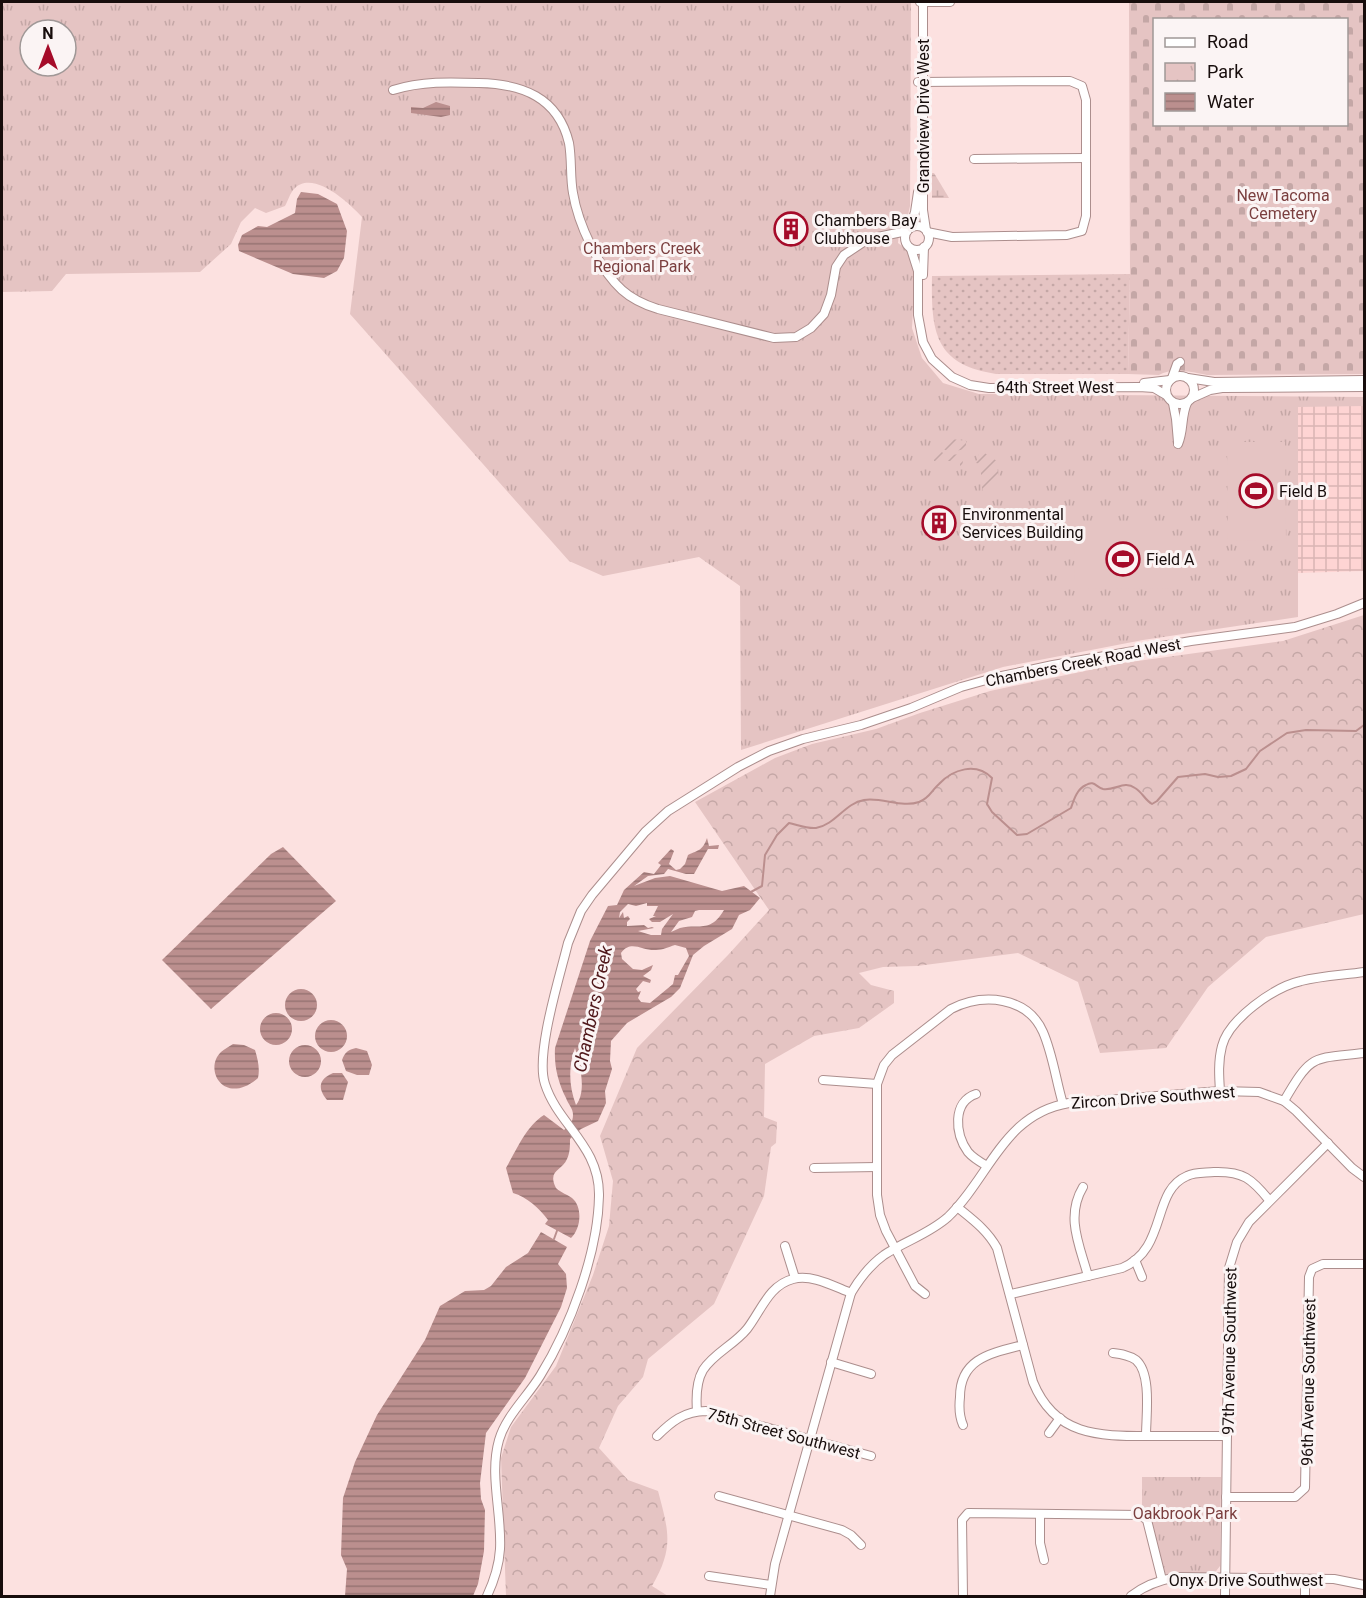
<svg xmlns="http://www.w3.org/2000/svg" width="1366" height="1598" viewBox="0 0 1366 1598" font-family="Roboto,sans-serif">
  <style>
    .industrial { fill: url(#industrial-grid) }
    .grass { fill: url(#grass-dots) }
    .forest { fill: url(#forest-crowns) }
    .wetland { fill: url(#wetland-marsh) }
    .cemetery { fill: url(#cemetery-stones); fill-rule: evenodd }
    .park { fill: url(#park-tufts); fill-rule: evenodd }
    .garden { fill: url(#garden-furrows) }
    .pitch { fill: #e5c4c3 }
    .water { fill: url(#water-rules); fill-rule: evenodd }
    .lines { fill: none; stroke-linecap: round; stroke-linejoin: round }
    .stream { stroke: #bb8f8e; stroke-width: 2 }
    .minor-casing { stroke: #ac8e8d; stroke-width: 10 }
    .minor { stroke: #fff; stroke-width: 8 }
    .labels { text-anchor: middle; stroke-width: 6; stroke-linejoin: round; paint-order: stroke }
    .street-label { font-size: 16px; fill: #170d0c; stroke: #fbf4f4 }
    .park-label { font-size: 16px; fill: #7b3f3f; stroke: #fbf4f4 }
    .poi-label { font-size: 16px; fill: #170d0c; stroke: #fbf4f4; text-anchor: start }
    .water-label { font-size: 18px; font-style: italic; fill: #50181b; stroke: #fbf4f4 }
  </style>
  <defs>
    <pattern id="industrial-grid" width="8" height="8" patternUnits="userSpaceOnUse" patternTransform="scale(1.5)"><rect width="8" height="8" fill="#fed4d3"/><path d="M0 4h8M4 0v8" fill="none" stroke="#d9b5b4"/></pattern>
    <pattern id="grass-dots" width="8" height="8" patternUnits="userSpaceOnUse" patternTransform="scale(1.5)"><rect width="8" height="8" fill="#e5c4c3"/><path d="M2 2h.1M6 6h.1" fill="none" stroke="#c4a7a6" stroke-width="1.8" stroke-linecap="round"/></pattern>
    <pattern id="forest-crowns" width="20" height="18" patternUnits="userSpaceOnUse" patternTransform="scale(1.5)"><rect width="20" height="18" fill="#e5c4c3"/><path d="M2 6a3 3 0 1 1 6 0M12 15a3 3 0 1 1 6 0" fill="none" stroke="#c4a7a6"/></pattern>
    <pattern id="wetland-marsh" width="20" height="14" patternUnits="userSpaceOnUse" patternTransform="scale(1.5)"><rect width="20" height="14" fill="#e5c4c3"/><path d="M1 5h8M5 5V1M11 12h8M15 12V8" fill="none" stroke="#c4a7a6"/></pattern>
    <pattern id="cemetery-stones" width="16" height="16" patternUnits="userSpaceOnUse" patternTransform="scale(1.5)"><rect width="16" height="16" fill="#e5c4c3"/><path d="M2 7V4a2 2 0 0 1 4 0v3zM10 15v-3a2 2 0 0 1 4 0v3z" fill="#c4a7a6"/></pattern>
    <pattern id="park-tufts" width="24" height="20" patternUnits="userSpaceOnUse" patternTransform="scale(1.5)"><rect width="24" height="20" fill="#e5c4c3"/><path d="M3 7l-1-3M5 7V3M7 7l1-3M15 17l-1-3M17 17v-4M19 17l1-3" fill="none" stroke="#c4a7a6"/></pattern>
    <pattern id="garden-furrows" width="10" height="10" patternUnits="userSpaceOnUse" patternTransform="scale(1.5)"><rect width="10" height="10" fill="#e5c4c3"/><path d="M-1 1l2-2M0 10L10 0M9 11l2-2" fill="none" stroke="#c4a7a6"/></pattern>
    <pattern id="water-rules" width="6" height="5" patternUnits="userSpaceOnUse" patternTransform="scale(1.5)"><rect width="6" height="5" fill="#bb8f8e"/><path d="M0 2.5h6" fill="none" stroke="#977372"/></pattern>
  </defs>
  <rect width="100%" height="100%" fill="#fce1e0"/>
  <polygon class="industrial" points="1298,406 1364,406 1364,571 1298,573"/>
  <path class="grass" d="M1130 274 1128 374H996C934 365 931 331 932 276Z"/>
  <path class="forest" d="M1364 615V914L1266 937 1208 987 1166 1048 1100 1053 1078 982 1018 953 917 966 883 967 859 973 871 985 894 991V1003L859 1028 814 1036 765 1064 764 1117 777 1122 776 1143 771 1147 764 1196 714 1304 648 1359 643 1377 618 1406 599 1448 628 1480 658 1491C669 1532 674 1548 652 1586L668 1596H506L501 1458 511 1427 556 1366 593 1275 609 1226 613 1181 600 1136 637 1048 728 955 769 910 695 802 775 758 812 744 876 729 920 713 990 691 1123 663 1283 641Z"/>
  <polygon class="wetland" points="932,173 934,173 949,198 932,198"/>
  <path class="cemetery" d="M1129 2H1364V374L1207 375C1194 372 1172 367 1159 375L1128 374 1130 277ZM1154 20H1346V124H1154Z"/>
  <g class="park">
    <path d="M2 2H911L910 206 907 219 900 224 898 243 907 250 912 261 915 276 912 328 922 358 943 383 979 394 1364 397V406L1298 407V617L1143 640 1003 667 741 750 740 586 699 557 603 576 569 561 350 314 362 217C349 203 313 169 294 189 290 193 288 201 285 206L266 213 255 208 241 222 231 244 200 272 66 274 52 291 2 292ZM30 30H66V66H30Z"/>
    <polygon points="1142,1477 1221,1477 1220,1566 1213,1575 1167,1575 1165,1573 1148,1516 1142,1512"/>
  </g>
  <g class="garden">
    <polygon points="952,439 966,441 966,449 949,452 938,446"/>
    <polygon points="936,448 946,455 964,454 962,467 960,467 960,461 934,461 934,458 930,453"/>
    <polygon points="980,450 997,461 990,467 984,478 981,478 981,464 976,463"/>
    <polygon points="997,467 999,477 988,492 983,492 981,483 987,479 991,469"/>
  </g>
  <g class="pitch">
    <polygon points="1227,442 1285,442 1286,540 1228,541"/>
    <polygon points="1075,529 1172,529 1172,588 1074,589"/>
  </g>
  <g class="water">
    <polygon points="436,102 450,106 450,115 441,117 411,113 411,107 423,108"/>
    <polygon points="301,192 318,194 337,204 347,231 344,258 337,271 324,278 293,274 239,251 238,245 242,235 258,226 267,227 295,213 297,199"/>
    <path d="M707 838 709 846 719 845 718 849H708L694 874H686L668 869 664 874 648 876 634 886 655 878 670 876 722 891 744 886 760 898 750 910 739 915 732 929 704 946 693 955 680 988 671 997 627 1023 611 1041 610 1061 612 1069 605 1091 606 1103 598 1121 581 1129 570 1139C570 1146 570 1153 567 1159 562 1171 547 1170 556 1188 561 1193 567 1194 572 1198 583 1207 581 1229 571 1238L545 1224 548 1220C539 1208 527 1197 513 1193L506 1168C516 1151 526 1126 544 1115L564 1130C569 1127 573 1122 573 1115 573 1108 568 1104 566 1098 558 1082 554 1066 555 1048L590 941 608 906 617 905 624 890 644 872 654 874 661 865 658 863 671 849 674 851 669 864 676 870 680 869 685 864 688 855C699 850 703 850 707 838ZM647 903V906H658L653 916H656L649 919 652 922H660L673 914 662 929 661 935H651L638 931 654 928 652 927 648 928 644 925 627 926V922L630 919 628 916 624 918 623 912 619 918 620 912 628 904 636 906ZM699 910H724C710 934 698 923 680 928 677 929 674 931 671 932L679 921 692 917 695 911ZM675 945 686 948 689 956 678 975H675L673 984 650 1003 641 1002 638 998 641 991 638 992 636 989 643 981 650 983 651 980 643 976 651 970 653 965 642 970 633 969 622 959 621 953C631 939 642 951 656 950 663 950 668 947 675 945ZM575 1048C580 1063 587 1092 576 1105 569 1087 568 1067 575 1048Z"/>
    <polygon points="283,847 336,901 211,1009 162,960 271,854"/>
    <circle cx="301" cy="1005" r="16"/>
    <circle cx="276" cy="1029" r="16"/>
    <circle cx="331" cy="1036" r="16"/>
    <path d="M233 1044 244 1045 255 1050C258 1060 260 1069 258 1078 224 1107 203 1069 221 1052 224 1049 229 1047 233 1044Z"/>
    <circle cx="305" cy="1061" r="16"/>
    <path d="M356 1048 367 1051 372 1065 369 1075H357L346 1071 342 1060C345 1052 348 1050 356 1048Z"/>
    <path d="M333 1073H342L348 1082 343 1100H327C317 1088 319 1079 333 1073Z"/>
    <polygon points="541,1232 567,1247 558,1264 566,1274 567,1288 561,1307 525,1378 486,1433 480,1483 481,1499 485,1510 484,1551 478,1584 473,1596 345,1596 347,1569 341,1555 343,1498 355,1462 377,1415 425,1340 440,1306 465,1291 484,1290 491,1286 506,1267 528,1253"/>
  </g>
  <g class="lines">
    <g class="stream">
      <path d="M749 893 762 886 765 855 777 835 789 823C798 825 807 829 816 828 835 825 845 803 864 800 882 797 902 808 919 802 930 798 931 791 939 784 953 769 976 762 992 778L987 804 992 812 1017 835 1027 834 1071 808C1074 799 1077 789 1086 785 1094 780 1096 787 1103 789 1115 791 1124 780 1135 788 1142 792 1145 800 1152 804L1157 801 1178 777 1205 774 1218 777 1231 776 1246 769 1260 751 1287 733 1306 730 1356 731 1364 725"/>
      <polyline points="554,1239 558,1228"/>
    </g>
    <defs>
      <g id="minor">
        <polyline points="920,2 950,2"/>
        <polyline points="923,2 923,210 926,230"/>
        <polyline points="918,82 1070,81 1082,86 1086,100 1086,216 1082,231 1067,235 952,237 927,232"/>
        <path d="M393 90C422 81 450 82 479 83 522 84 558 97 569 143 572 160 570 177 573 193 578 224 599 269 622 290 632 299 645 305 658 309L774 338 796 337 811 328 824 314 831 295 836 267 844 255 868 239 907 231"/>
        <polyline points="974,159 1086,158"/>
        <circle cx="917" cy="238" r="12"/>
        <polyline points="910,228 915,212 918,192"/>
        <polyline points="911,249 918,271 918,315 923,342 932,359 952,377 970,385 989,388 1139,387 1154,388 1166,395"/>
        <polyline points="923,275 924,247"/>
        <circle cx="1180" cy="390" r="14"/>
        <polyline points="1172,378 1177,364 1180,362"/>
        <polyline points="1188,378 1214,382 1364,380"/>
        <polyline points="1144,383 1170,380"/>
        <polyline points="1192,398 1210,390 1222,388 1364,387"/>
        <polyline points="1173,403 1176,419 1178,442"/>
        <path d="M1178 444C1184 430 1181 416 1187 403"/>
        <polyline points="823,1080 877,1084"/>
        <path d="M1220 1091C1219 1076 1218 1061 1222 1046 1229 1019 1274 987 1301 981 1321 976 1343 975 1364 972"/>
        <path d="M976 1094C952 1102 955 1134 968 1152 973 1158 980 1162 987 1166"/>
        <path d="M1284 1101C1312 1053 1312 1059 1364 1053"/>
        <polyline points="814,1168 877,1167"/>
        <path d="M1083 1187C1065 1217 1080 1246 1088 1276"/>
        <path d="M957 1207C973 1220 987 1230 997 1248L1033 1382C1055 1436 1098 1436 1148 1436 1174 1436 1200 1436 1227 1436"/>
        <polyline points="785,1246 795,1278"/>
        <polyline points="1135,1260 1142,1277"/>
        <path d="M925 1294 915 1286 886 1231 880 1215 877 1195V1084L884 1065 892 1055 951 1009C983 993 1027 996 1043 1032 1053 1055 1056 1081 1063 1104"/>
        <path d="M1011 1294 1122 1268C1168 1249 1151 1191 1187 1176 1195 1172 1205 1173 1214 1172 1243 1171 1252 1179 1269 1200"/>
        <path d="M1113 1353C1121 1354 1129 1355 1136 1360 1152 1374 1146 1416 1146 1436"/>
        <polyline points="831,1362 871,1374"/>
        <path d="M697 1411C696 1398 696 1382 703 1370 714 1353 734 1345 747 1329 761 1311 769 1285 793 1279 812 1274 833 1286 851 1293"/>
        <path d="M963 1425C959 1416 959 1406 960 1397 960 1358 992 1353 1023 1345"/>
        <polyline points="1049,1433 1060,1418"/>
        <path d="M657 1436C671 1422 684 1411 706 1411L871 1456"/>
        <polyline points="719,1496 842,1530 851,1535 861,1545"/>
        <polyline points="1226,1497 1295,1497 1305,1488 1309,1277 1312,1269 1323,1264 1364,1264"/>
        <polyline points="1040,1514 1040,1543 1044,1560"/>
        <polyline points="709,1576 771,1585"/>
        <polyline points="1305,1579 1305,1596"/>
        <path d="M487 1596C494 1581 499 1566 500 1549 502 1513 489 1475 499 1440 506 1416 527 1397 540 1376 570 1328 598 1253 599 1196 600 1146 558 1125 545 1084 535 1054 560 976 568 943L581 911 592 895 645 832 668 811 738 767 769 751 803 739 861 725 911 708 961 687 997 677 1053 665 1191 641 1295 627 1337 614 1364 603"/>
        <path d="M770 1596 775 1564 851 1293C860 1278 870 1265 884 1255 905 1241 929 1234 948 1217 990 1177 1003 1114 1069 1103L1220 1091 1259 1092 1284 1101 1296 1111 1352 1168 1364 1177"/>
        <polyline points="963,1596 962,1520 968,1513 1140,1515 1147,1520 1162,1580"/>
        <path d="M1131 1596C1145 1585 1160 1580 1177 1577L1334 1579 1364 1585"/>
        <polyline points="1225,1596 1229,1268 1237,1242 1249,1222 1328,1143"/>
      </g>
    </defs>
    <use href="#minor" class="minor-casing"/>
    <use href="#minor" class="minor"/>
  </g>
  <defs>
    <symbol id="building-ring" viewBox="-11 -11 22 22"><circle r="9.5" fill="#fbf4f4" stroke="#a50b29" stroke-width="1.5"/><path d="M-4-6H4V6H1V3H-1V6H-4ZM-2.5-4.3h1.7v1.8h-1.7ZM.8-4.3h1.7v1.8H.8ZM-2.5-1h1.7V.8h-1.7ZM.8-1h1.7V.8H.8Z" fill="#a50b29"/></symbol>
    <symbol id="stadium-ring" viewBox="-11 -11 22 22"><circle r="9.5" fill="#fbf4f4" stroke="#a50b29" stroke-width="1.5"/><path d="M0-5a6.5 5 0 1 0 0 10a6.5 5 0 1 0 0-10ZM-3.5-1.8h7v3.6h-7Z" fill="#a50b29"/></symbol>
  </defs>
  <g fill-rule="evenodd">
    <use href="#building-ring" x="772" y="210" width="38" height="38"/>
    <use href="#stadium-ring" x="1237" y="472" width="38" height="38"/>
    <use href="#building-ring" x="920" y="504" width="38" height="38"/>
    <use href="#stadium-ring" x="1104" y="540" width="38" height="38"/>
  </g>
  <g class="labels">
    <g class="street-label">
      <text transform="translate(923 116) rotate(-90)" y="6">Grandview Drive West</text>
      <text x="1055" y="393">64th Street West</text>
      <text transform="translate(1083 662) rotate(-11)" y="6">Chambers Creek Road West</text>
      <text transform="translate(1153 1097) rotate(-4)" y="6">Zircon Drive Southwest</text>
      <text transform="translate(1229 1351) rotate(-89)" y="6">97th Avenue Southwest</text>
      <text transform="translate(1308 1382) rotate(-89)" y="6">96th Avenue Southwest</text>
      <text transform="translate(784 1433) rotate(15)" y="6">75th Street Southwest</text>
      <text x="1246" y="1586">Onyx Drive Southwest</text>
    </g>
    <g class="park-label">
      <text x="1283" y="201">New Tacoma<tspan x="1283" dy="18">Cemetery</tspan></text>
      <text x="642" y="254">Chambers Creek<tspan x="642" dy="18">Regional Park</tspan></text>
      <text x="1185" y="1519">Oakbrook Park</text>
    </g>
    <g class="poi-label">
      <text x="814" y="226">Chambers Bay<tspan x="814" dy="18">Clubhouse</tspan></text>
      <text x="1279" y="497">Field B</text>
      <text x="962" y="520">Environmental<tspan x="962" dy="18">Services Building</tspan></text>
      <text x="1146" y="565">Field A</text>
    </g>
    <g class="water-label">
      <text transform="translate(593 1009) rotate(-78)" y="6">Chambers Creek</text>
    </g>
  </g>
  <rect width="1366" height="1598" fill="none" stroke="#170d0c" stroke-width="6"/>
  <rect x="1153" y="18" width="195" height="108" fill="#fbf4f4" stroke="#a09897" stroke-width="1.5"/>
  <rect x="1165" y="38" width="30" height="9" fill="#ffffff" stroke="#a09897" stroke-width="1.5"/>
  <text x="1207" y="48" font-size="18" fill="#170d0c">Road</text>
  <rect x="1165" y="63" width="30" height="18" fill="url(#park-tufts)" stroke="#a09897" stroke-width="1.5"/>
  <text x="1207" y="78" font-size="18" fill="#170d0c">Park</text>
  <rect x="1165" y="93" width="30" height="18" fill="url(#water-rules)" stroke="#a09897" stroke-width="1.5"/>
  <text x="1207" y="108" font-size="18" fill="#170d0c">Water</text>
  <g transform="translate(48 48)"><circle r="28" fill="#fbf4f4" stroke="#a09897" stroke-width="1.5"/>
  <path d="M0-4.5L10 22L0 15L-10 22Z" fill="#a50b29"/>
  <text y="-9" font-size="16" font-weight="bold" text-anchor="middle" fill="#170d0c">N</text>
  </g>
</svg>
